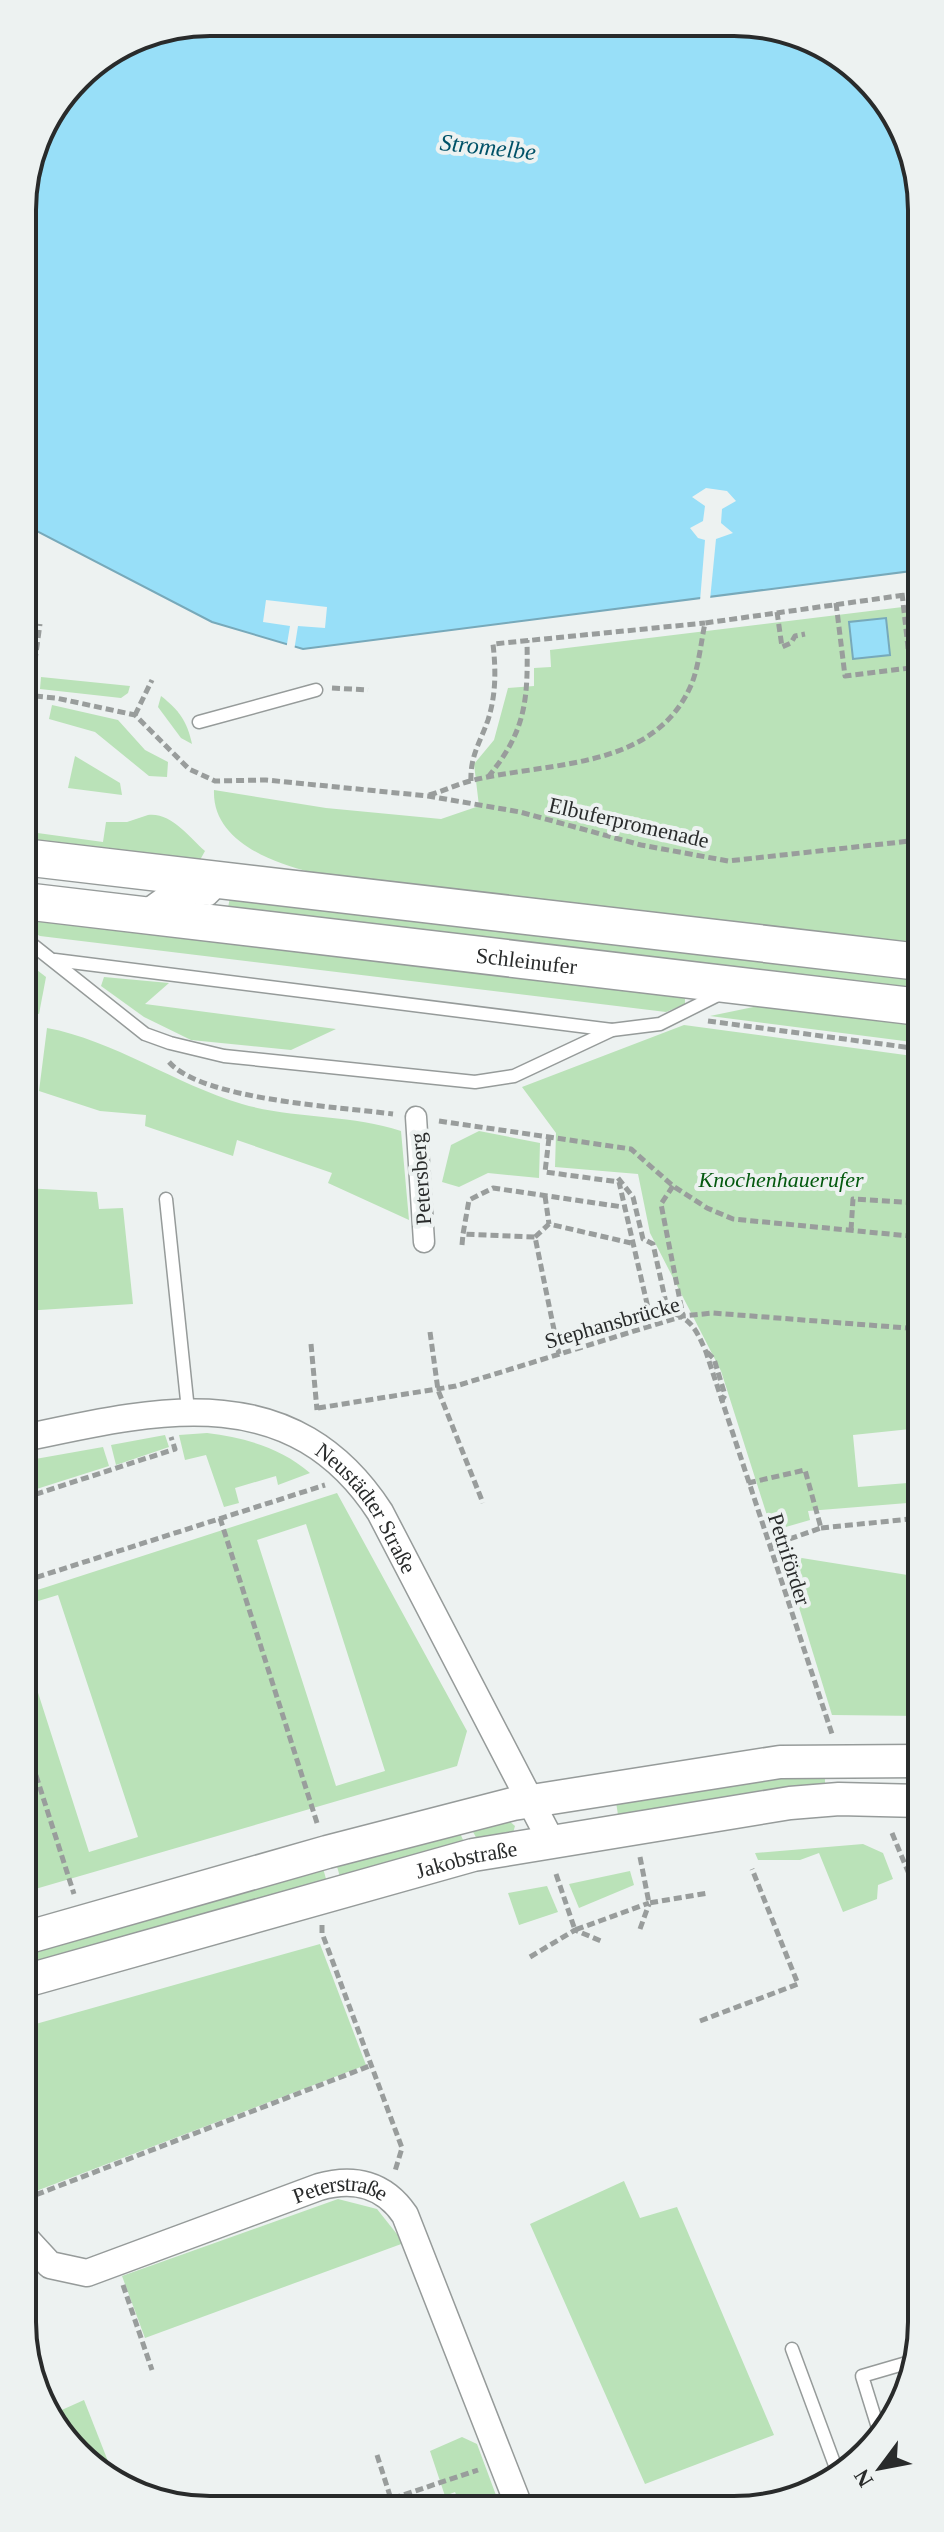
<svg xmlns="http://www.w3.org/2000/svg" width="944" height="2532" viewBox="0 0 944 2532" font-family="'Times New Roman',serif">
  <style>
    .green { fill: #bae2b8; fill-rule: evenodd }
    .water { fill: #98dff8; stroke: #77a9ba; stroke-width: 2 }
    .pier { fill: #edf2f1 }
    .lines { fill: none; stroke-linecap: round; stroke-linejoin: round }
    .service-casing { stroke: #969b9a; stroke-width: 15 }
    .pedestrian-casing { stroke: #969b9a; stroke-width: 23 }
    .minor-casing { stroke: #969b9a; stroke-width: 29 }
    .tertiary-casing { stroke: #969b9a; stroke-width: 35 }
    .secondary-casing { stroke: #969b9a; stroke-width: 39 }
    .path { stroke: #999d9c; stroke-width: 5; stroke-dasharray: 8 4; stroke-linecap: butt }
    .service { stroke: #fff; stroke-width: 12 }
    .pedestrian { stroke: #fff; stroke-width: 20 }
    .minor { stroke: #fff; stroke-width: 26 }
    .tertiary { stroke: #fff; stroke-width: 32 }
    .secondary { stroke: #fff; stroke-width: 36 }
    .labels { text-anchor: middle; stroke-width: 8; stroke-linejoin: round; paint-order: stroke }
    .street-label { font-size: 22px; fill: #292b2b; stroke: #edf2f1 }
    .park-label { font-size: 22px; font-style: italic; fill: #04590f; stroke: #edf2f1 }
    .water-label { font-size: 24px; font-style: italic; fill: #005268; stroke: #edf2f1 }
    .rim { fill: none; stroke: #292b2b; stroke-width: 4 }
  </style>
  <rect width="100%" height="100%" fill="#edf2f1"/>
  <g class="green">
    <path d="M919 605V945L310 872C270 862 212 840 214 790L326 808 441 819 479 806 474 764 494 740 508 688 534 686V668L551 667 550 650Z"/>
    <polygon points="41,677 130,686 128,693 121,698 40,689"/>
    <path d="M161 696C179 710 187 721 192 744L181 738 158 707Z"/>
    <polygon points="52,705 118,720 145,750 168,762 167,777 149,776 95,732 49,719"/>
    <polygon points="75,756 120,783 122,795 68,788"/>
    <path d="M148 815C171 812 189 837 205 851L200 860 23 838V831L103 842 106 822H127Z"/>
    <polygon points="230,897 920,980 920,990 228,908"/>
    <polygon points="25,918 685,996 685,1004 666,1012 40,936 26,929"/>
    <polygon points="24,960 46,977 39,1014 24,1010"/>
    <polygon points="104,977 169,983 145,1004 336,1029 291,1050 191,1040 144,1017 101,986"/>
    <polygon points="763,1005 920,1023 920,1043 710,1016"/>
    <polygon points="684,1025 920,1057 920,1428 853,1435 858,1487 920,1482 920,1502 808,1511 810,1520 772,1531 721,1371 650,1233 638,1174 555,1167 556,1133 522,1087"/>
    <path d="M47 1028C113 1040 175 1084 242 1104 293 1119 350 1114 401 1131L409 1220 328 1183 332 1173 237 1140 233 1156 145 1126 146 1115 100 1111 39 1091Z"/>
    <polygon points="479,1131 540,1143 539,1178 488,1173 459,1187 442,1182 451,1145"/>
    <polygon points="24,1188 97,1192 99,1209 123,1208 133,1304 24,1311"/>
    <path d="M207 1433C245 1438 280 1447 310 1473L278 1485 276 1476 235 1488 239 1503 224 1507 206 1455 185 1460 179 1435Z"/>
    <polygon points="165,1435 169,1447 116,1465 111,1445"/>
    <polygon points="103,1447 109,1466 24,1493 24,1461"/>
    <path d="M337 1493 467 1731 457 1766 25 1892V1652L89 1852 138 1837 58 1595 25 1605V1594ZM306 1524 385 1771 336 1786 257 1540Z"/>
    <polygon points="783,1555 920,1577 921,1716 832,1715"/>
    <polygon points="825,1773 825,1786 747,1793 618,1815 616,1802 745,1781"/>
    <polygon points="508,1820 515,1826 513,1833 478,1841 472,1830"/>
    <polygon points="459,1831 464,1842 340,1877 336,1863"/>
    <polygon points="863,1844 883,1853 893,1879 878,1885 877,1899 843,1912 819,1853 800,1860 758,1860 755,1853"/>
    <polygon points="323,1868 326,1879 25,1965 25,1953"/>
    <polygon points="630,1871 634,1885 579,1908 569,1884"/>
    <polygon points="547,1886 558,1912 519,1925 508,1893"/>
    <polygon points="320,1944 366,2065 31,2193 25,2179 25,2027"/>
    <polygon points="624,2181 640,2218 677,2207 774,2435 645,2484 530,2224"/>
    <polygon points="338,2199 377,2209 404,2243 145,2338 122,2276"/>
    <polygon points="84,2400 113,2474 78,2455 55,2413"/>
    <polygon points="462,2437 477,2444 500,2506 461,2506 455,2492 445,2496 430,2451"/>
  </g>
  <g class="water">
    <polygon points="210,22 771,26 867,78 918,173 919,570 303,649 212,622 23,524 22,198 42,127 86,69 139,36"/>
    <polygon points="886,618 890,655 853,659 849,622"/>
  </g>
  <g class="pier">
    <polygon points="706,488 727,491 736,501 722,509 721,523 733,533 716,539 710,600 700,601 705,540 698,538 690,528 703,521 705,506 692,497"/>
    <polygon points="266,600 327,607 325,628 298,626 294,651 286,650 290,626 263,622"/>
  </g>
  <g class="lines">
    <defs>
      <g id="service">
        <polyline points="199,722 316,690"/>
        <polyline points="142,908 160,895 210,899 222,887"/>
        <polyline points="24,938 145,1034 170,1043 224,1056 475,1082 514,1076 612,1030 660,1024 720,994"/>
        <polyline points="55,960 612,1030"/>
        <polyline points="166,1199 188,1410"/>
        <polyline points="792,2349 836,2468"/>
        <polyline points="880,2434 862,2376 910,2362"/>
      </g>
      <polyline id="pedestrian" points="416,1117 424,1242"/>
      <g id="minor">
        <path id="s1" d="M24 1438C158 1409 292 1377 380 1512L551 1841"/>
        <path id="s2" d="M26 2239 50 2265 87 2273 319 2187C354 2177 384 2184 405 2215L519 2506"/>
        <polyline points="770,2506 773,2505"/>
      </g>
      <g id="tertiary">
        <polyline points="25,1938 327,1852 513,1804 780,1762 921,1761"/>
        <path id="s3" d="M25 1981 473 1855 790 1803 839 1799 921 1801"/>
      </g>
      <g id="secondary">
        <polyline points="23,857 920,962"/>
        <path id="s4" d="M24 901 920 1007"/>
      </g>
    </defs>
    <use href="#service" class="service-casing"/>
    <use href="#pedestrian" class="pedestrian-casing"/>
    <use href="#minor" class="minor-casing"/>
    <use href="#tertiary" class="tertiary-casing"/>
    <use href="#secondary" class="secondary-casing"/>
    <g class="path">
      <polyline points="902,593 919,747"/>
      <polyline points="836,603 845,676 910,668"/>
      <polyline points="777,612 782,647 791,643 795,636 805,634"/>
      <polyline points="332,688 368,690"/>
      <polyline points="23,695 56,698 135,715 189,769 215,781 266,780 428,796 520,812 641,845 728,861 919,840"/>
      <polyline points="135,715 152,680"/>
      <polyline points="25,733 40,624"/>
      <path d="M488 777C527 730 528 698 527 640"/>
      <path d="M471 781C470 756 480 743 488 720 496 695 496 670 493 644L705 623"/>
      <path d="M429 795C443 791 456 785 470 781 547 761 655 772 692 683 699 665 701 642 705 623L919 593"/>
      <polyline points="708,1021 920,1049"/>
      <path d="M169 1062C202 1100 341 1107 393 1114"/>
      <polyline points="439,1121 631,1149 673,1186 707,1208 733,1219 920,1237"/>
      <polyline points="549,1138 545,1172 619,1182 648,1308 668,1312"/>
      <path d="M618 1178 633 1197 643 1239 653 1244 668 1312C691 1317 697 1331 706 1352L832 1734"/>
      <polyline points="673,1186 661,1204 683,1316"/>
      <polyline points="545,1196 549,1224"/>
      <polyline points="851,1230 853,1199 920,1203"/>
      <polyline points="535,1237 549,1224 631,1243"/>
      <polyline points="462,1245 463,1234"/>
      <polyline points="430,1332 438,1390 483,1503"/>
      <polyline points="311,1344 317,1410"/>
      <polyline points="707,1352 714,1359 725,1395 721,1402"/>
      <polyline points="559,1354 535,1237 463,1234 469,1200 493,1188 623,1207"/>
      <polyline points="318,1408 456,1386 683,1316 713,1313 920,1329"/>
      <polyline points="748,1483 805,1470 821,1528 769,1546"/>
      <polyline points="24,1498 175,1449 171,1437"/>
      <polyline points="220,1518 318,1826"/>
      <polyline points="821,1528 920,1518"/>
      <polyline points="25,1581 325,1485"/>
      <polyline points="25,1741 74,1894"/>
      <polyline points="892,1833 921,1903"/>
      <polyline points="640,1857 649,1903 708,1893"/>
      <polyline points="556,1874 575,1930 649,1903"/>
      <polyline points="322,1925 322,1933 402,2148 395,2171"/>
      <polyline points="640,1929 649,1904"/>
      <polyline points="530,1957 575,1930 601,1941"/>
      <polyline points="700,2021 798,1984 752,1869"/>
      <polyline points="25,2199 372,2065"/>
      <polyline points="123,2285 152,2370"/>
      <polyline points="377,2455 391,2499"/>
      <polyline points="370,2506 478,2470"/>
    </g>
    <use href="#service" class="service"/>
    <use href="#pedestrian" class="pedestrian"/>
    <use href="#minor" class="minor"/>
    <use href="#tertiary" class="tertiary"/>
    <use href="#secondary" class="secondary"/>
  </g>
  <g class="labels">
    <g class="street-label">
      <text transform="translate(629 822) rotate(13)" y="8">Elbuferpromenade</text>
      <text dy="8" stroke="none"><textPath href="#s4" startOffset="506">Schleinufer</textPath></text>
      <text transform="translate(420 1179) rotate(-94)" y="8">Petersberg</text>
      <text transform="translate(612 1322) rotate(-16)" y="8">Stephansbrücke</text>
      <text dy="8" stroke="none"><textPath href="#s1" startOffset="382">Neustädter Straße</textPath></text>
      <text transform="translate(790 1559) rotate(72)" y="8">Petriförder</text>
      <text dy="8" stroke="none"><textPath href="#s3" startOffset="458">Jakobstraße</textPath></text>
      <text dy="8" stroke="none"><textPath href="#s2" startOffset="342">Peterstraße</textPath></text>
    </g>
    <g class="park-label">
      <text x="781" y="1187">Knochenhauerufer</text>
    </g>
    <g class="water-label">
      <text transform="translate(488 147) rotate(6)" y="8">Stromelbe</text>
    </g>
  </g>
  <path d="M0 0H944V2532H0ZM210 36H734A174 174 0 0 1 908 210V2322A174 174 0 0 1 734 2496H210A174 174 0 0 1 36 2322V210A174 174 0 0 1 210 36Z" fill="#edf2f1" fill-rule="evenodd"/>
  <path class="rim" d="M210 36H734A174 174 0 0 1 908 210V2322A174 174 0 0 1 734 2496H210A174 174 0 0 1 36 2322V210A174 174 0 0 1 210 36Z"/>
  <g transform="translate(880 2468) rotate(238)" stroke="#edf2f1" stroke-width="6" paint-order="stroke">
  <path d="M0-6L14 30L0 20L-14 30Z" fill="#292b2b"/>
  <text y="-12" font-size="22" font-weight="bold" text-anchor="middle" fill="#292b2b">N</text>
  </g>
</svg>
